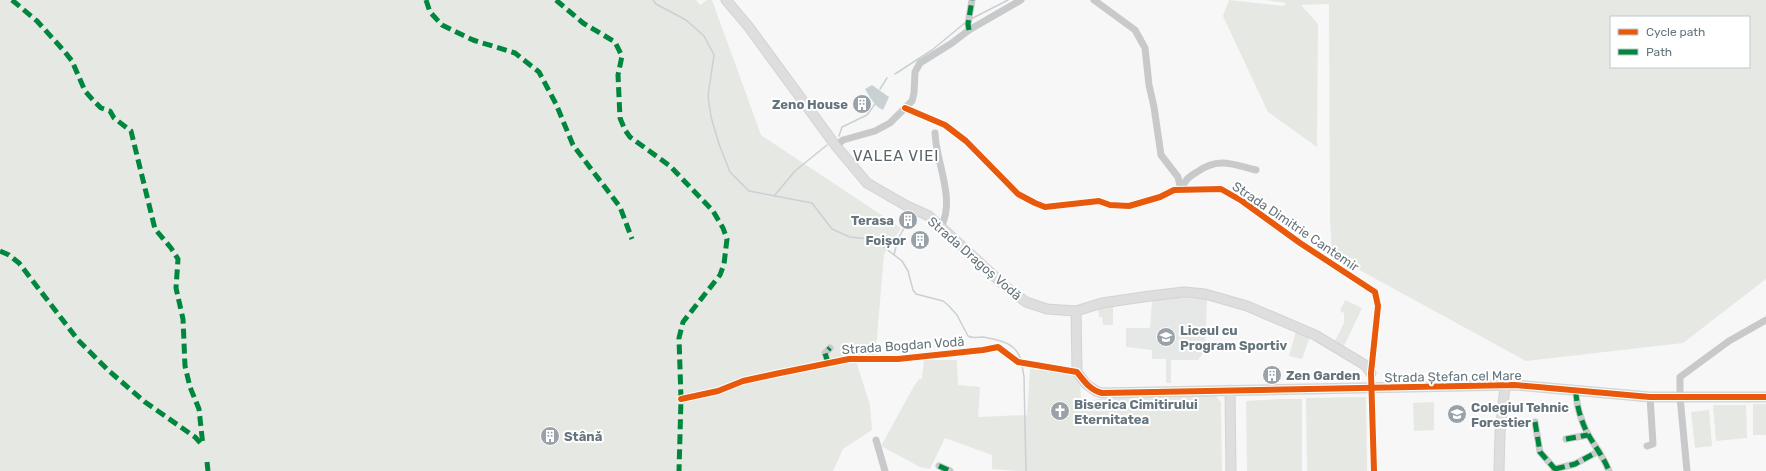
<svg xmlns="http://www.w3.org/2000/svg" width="1766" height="471" viewBox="0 0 1766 471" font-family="Rubik,sans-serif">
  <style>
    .built { fill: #e6e7e7 }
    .green { fill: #e6e8e4; fill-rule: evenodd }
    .water { fill: #c9d1d3 }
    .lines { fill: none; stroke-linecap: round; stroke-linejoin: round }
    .stream { stroke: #c9d1d3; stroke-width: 1.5 }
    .secondary-casing { stroke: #d2d3d4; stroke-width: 11 }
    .street { stroke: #c8c9ca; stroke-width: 7 }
    .secondary { stroke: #dedede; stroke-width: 9 }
    .quiet { stroke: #00873e; stroke-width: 5; stroke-dasharray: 10 5; stroke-linecap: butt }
    .cycleway-casing { stroke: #fff; stroke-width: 8 }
    .cycleway { stroke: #e8590c; stroke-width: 6 }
    .labels { text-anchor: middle; stroke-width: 4; stroke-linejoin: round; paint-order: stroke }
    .poi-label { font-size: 13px; font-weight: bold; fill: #66757d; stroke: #fff; text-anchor: start }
    .street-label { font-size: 13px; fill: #66757d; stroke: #fff }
    .quarter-label { font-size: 15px; letter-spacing: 1px; fill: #576369; stroke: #fff }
  </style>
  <rect width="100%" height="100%" fill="#f7f7f7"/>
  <polygon class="built" points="1155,297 1207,299 1205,351 1198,360 1171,360 1171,383 1166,383 1166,359 1152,359 1152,350 1126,347 1126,328 1150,328 1152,302"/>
  <g class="green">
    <polygon points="0,0 696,0 700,5 707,0 712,0 761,135 901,228 884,254 875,360 856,361 870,405 872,430 843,449 833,471 0,471"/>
    <path d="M1229 0 1283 6 1286 3 1264 0H1766V279L1683 343 1526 361 1332 255 1330 220 1329 4 1301 5 1318 24 1317 147 1268 112 1223 16ZM1611 17H1749V67H1611Z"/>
    <polygon points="1345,300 1362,308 1344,346 1335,341 1344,323 1344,313 1340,311"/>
    <polygon points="1113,303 1113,325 1103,325 1102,317 1099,317 1098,306"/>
    <polygon points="1296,331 1310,337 1302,359 1289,356"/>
    <polygon points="924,360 957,360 958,385 980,387 978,417 1027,415 1030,369 1075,374 1080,379 1081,402 1098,399 1214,394 1221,402 1222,471 1019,471 992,469 992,455 945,438 930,469 920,467 881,446 914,386 919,379 922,379"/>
    <polygon points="1366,397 1367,471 1307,471 1306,398"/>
    <polygon points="1280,399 1302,399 1302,471 1247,471 1246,401"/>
    <polygon points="1434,402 1434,430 1414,431 1413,403"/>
    <rect x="1753" y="404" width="13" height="31"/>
    <polygon points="1713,405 1746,405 1747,438 1716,441"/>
    <polygon points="1709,410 1712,446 1695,448 1691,412"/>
  </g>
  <path class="water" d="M872 85 889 97 883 110C875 107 869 96 865 89Z"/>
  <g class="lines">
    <g class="stream">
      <path d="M653 0 656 4 686 20 704 36 714 55 708 96 711 117 719 144 730 172 749 191 812 203 832 229 850 237 870 239 880 244 902 261 908 271 913 290 916 294 943 301 948 305 957 315 968 336C973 339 978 337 983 337 1000 340 1017 343 1021 361"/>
      <polyline points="971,19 1008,0"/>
      <polyline points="895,74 932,50 966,22"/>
      <polyline points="880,89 887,78"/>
      <polyline points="839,136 842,127 867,115 875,104"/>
      <polyline points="774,196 795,171 827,145"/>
      <polyline points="894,255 898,239 904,228"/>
      <polyline points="1022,365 1024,377 1026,471"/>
    </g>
    <defs>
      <g id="secondary">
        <polyline points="726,0 748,26 836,146 867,183 905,205 929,216 1005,286 1026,302 1047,309 1076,311 1102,303 1150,296 1184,292 1205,294 1247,306 1315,335 1365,365 1371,373"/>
        <polyline points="1076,311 1077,372 1086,384 1096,391 1102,393 1515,385 1650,397 1766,397"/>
        <polyline points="1230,390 1231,471"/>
        <polyline points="1499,471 1500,433 1505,386"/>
      </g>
    </defs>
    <use href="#secondary" class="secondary-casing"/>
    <g class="street">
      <polyline points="1094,0 1135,30 1145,48 1149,85 1154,107 1161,155 1178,177 1181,190"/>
      <polyline points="969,30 968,24 972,0"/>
      <polyline points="905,108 945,125 966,141 1018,194 1035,203 1045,207 1099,201 1110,205 1129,206 1160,197 1174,190 1221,189 1242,201 1300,243 1375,292 1378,306 1371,373 1374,471"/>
      <path d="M935 133C936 163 956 199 941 227"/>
      <polyline points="836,146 843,140 875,131 890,123 912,101 914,93 915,72 920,63 952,43 969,30 1021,0"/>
      <path d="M1181 190C1186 179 1187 178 1197 172 1218 157 1232 164 1256 170"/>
      <polyline points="828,363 825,353 830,348"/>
      <path d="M1576 391C1576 405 1582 424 1589 436 1596 448 1604 458 1609 471"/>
      <polyline points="681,399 718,391 743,381 775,374 849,359 898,359 983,350 998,347 1018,362 1077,372"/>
      <polyline points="1535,422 1540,452 1555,469 1554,471"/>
      <polyline points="1566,439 1588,435"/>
      <polyline points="876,440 885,471"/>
      <polyline points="1647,446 1653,444 1650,397"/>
      <polyline points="939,466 950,471"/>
      <polyline points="1555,469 1575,464 1599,451"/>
      <polyline points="1687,471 1680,397 1680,377 1729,341 1766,320"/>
    </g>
    <use href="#secondary" class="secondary"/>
    <g class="quiet">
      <polyline points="12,0 37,21 65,52 72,61 85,91 93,100 101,108 110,111 114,118 131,131 155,229 171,248 178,259 176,288 183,319 185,366 190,387 199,409 203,446"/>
      <polyline points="426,0 430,12 442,25 473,40 515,53 539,72 556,104 573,145 620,207 632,239"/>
      <polyline points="556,0 583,23 615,42 622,56 618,75 620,118 625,130 630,137 670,166 713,211 723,228 727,239 724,264 720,275 683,322 679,338 681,399 679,471"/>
      <polyline points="969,30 968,24 972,0"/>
      <polyline points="0,251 9,255 19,263 78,340 109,371 145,402 195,437 203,446"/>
      <polyline points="828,363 825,353 830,348"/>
      <path d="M1576 391C1576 405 1582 424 1589 436 1596 448 1604 458 1609 471"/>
      <polyline points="1535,422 1540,452 1555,469 1554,471"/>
      <polyline points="1566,439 1588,435"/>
      <polyline points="207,462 208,471"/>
      <polyline points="939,466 950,471"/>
      <polyline points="1555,469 1575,464 1599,451"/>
    </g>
    <defs>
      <g id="cycleway">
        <polyline points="905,108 945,125 966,141 1018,194 1035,203 1045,207 1099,201 1110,205 1129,206 1160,197 1174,190 1221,189 1242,201 1300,243 1375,292 1378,306 1371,373 1374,471"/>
        <path d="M681 399 718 391 743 381 775 374 849 359H898L983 350 998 347 1018 362 1077 372C1084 381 1090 390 1102 393L1515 385 1650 397H1766"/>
      </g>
    </defs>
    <use href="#cycleway" class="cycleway-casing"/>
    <use href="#cycleway" class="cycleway"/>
  </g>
  <defs>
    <symbol id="building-disc" viewBox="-11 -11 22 22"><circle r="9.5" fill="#99a2a8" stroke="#fff"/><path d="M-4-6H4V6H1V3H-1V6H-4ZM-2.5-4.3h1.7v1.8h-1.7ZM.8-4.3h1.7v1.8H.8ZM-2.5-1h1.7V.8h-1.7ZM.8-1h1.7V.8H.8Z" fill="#fff"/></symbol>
    <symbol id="school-disc" viewBox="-11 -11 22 22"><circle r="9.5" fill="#99a2a8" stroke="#fff"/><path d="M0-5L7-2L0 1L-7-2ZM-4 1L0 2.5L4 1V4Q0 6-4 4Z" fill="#fff"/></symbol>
    <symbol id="church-disc" viewBox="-11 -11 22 22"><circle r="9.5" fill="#99a2a8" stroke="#fff"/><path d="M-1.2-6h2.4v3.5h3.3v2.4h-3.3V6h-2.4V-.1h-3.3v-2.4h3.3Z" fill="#fff"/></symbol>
  </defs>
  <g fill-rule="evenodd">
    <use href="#building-disc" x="851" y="93" width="22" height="22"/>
    <use href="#building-disc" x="897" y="209" width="22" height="22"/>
    <use href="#building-disc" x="909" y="229" width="22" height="22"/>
    <use href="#school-disc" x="1155" y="326" width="22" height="22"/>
    <use href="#building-disc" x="1261" y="364" width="22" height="22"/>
    <use href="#church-disc" x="1049" y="400" width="22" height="22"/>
    <use href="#school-disc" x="1446" y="403" width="22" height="22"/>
    <use href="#building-disc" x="539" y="425" width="22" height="22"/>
  </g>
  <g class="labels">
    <g class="poi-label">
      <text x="848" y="109" text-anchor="end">Zeno House</text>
      <text x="894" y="225" text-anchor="end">Terasa</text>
      <text x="906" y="245" text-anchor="end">Foișor</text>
      <text x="1180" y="335">Liceul cu<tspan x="1180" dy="15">Program Sportiv</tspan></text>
      <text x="1286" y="380">Zen Garden</text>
      <text x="1074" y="409">Biserica Cimitirului<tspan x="1074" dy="15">Eternitatea</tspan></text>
      <text x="1471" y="412">Colegiul Tehnic<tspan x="1471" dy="15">Forestier</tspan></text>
      <text x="564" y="441">Stână</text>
    </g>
    <g class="street-label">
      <text transform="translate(1296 226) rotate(34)" y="5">Strada Dimitrie Cantemir</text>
      <text transform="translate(975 258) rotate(41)" y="5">Strada Dragoș Vodă</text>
      <text transform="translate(903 345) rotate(-4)" y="5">Strada Bogdan Vodă</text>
      <text transform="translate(1453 376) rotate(-1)" y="5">Strada Ștefan cel Mare</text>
    </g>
    <g class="quarter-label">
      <text x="896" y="161">VALEA VIEI</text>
    </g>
  </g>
  <rect x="1610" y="16" width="140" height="52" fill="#ffffff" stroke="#c2c8cb"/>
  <rect x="1618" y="29" width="20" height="6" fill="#e8590c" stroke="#c2c8cb"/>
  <text x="1646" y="36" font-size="12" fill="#66757d">Cycle path</text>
  <rect x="1618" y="49" width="20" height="6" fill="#00873e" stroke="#c2c8cb"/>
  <text x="1646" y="56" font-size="12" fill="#66757d">Path</text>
</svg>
